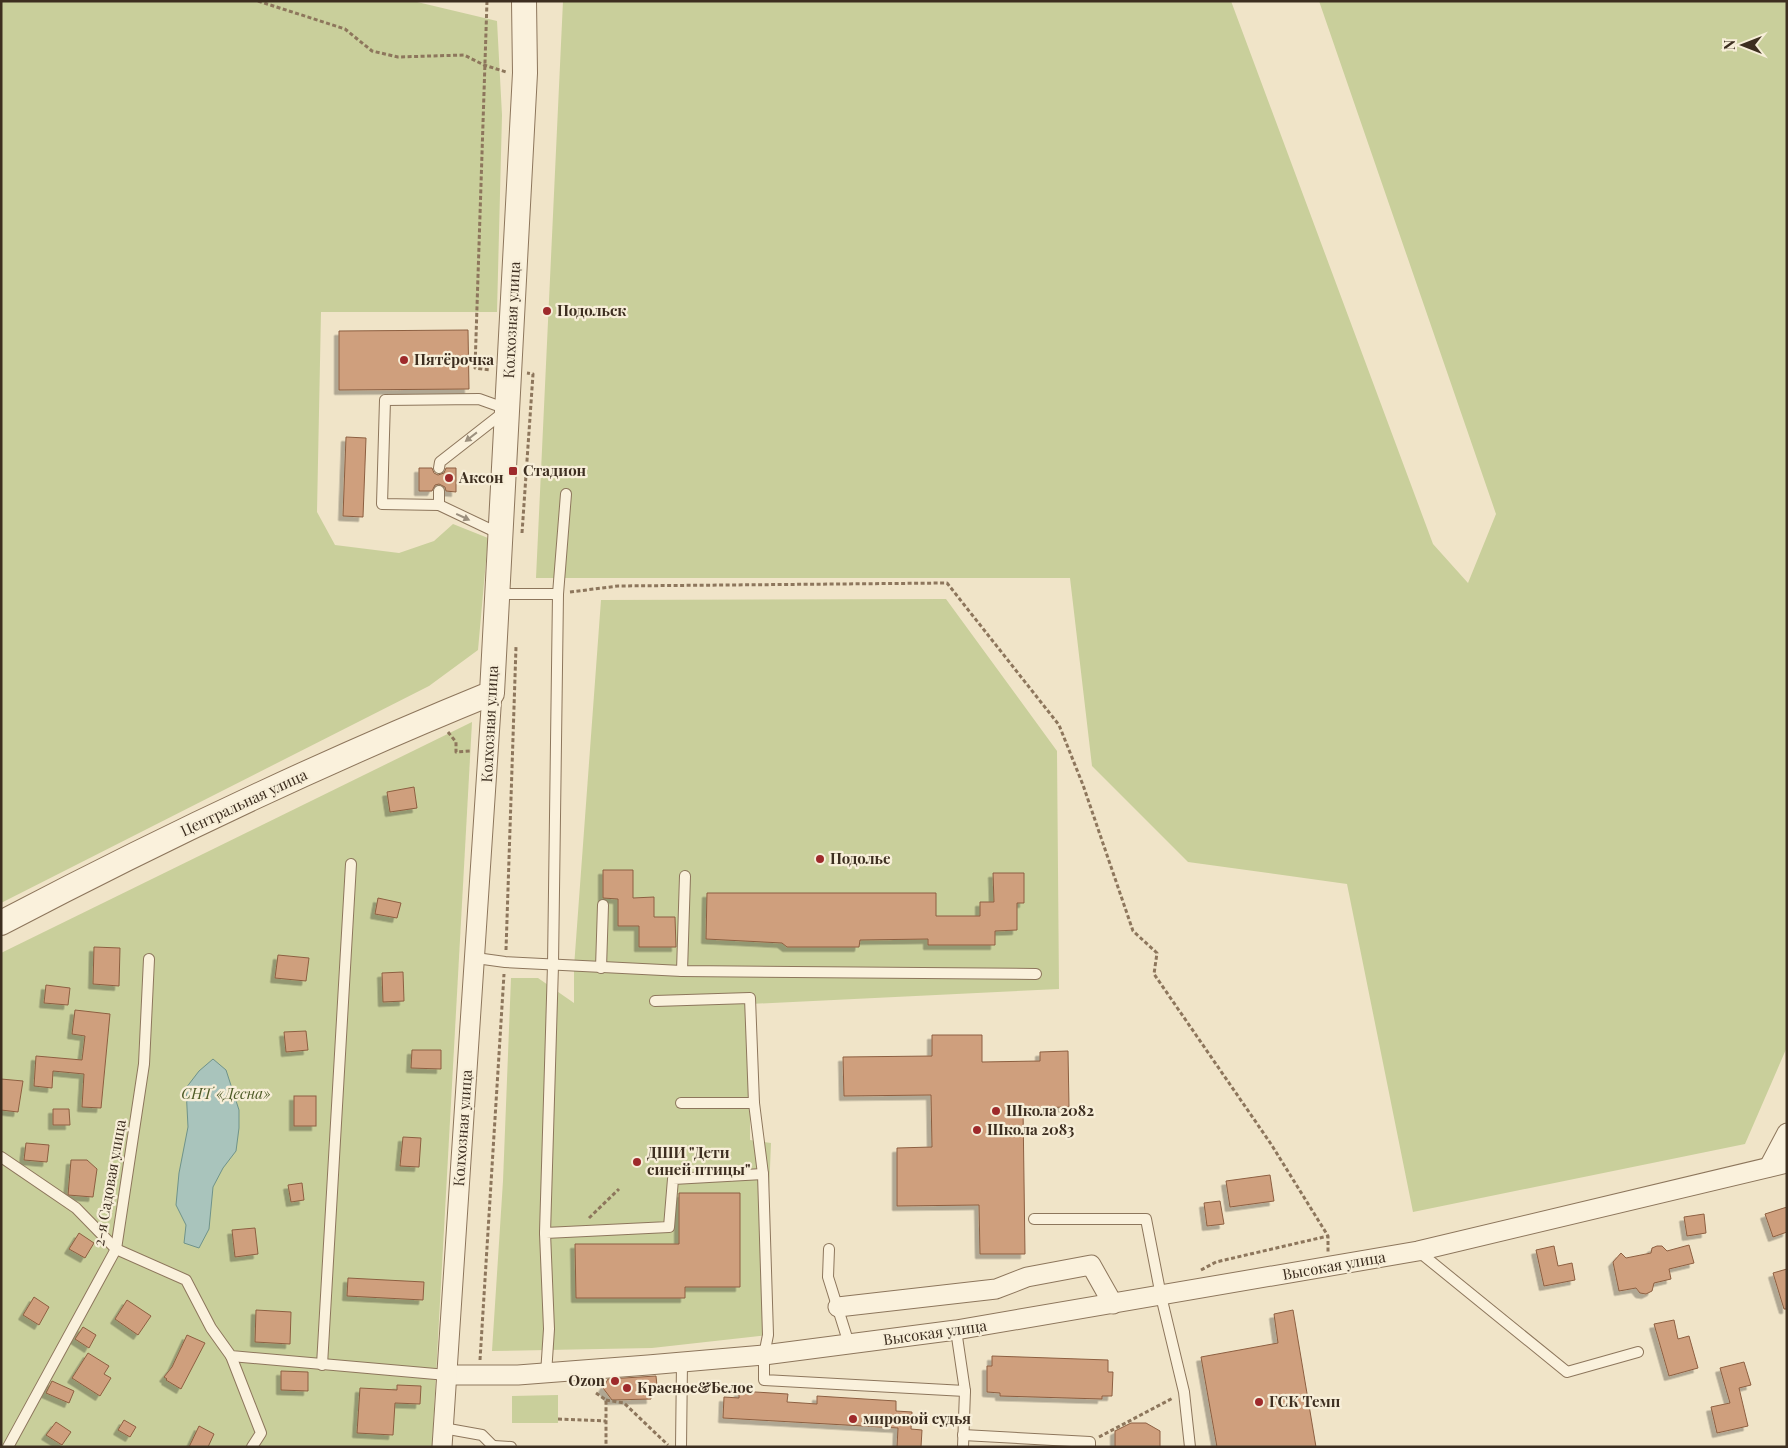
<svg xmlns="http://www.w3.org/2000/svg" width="1788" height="1448" viewBox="0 0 1788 1448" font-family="'Playfair Display',serif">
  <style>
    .green { fill: #c9cf9b }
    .water { fill: #a9c4bc; stroke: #6f938a }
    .building { fill: #cf9f7d; stroke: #8d5f41; filter: url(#shadow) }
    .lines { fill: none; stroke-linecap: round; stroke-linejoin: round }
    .service-casing { stroke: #8d765c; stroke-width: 12 }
    .minor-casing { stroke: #8d765c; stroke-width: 21 }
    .tertiary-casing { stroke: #8d765c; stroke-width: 26 }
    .path { stroke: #8d765c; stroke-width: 3; stroke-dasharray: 4 2.5; stroke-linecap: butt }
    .service { stroke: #faf1dc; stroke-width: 10 }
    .minor { stroke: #faf1dc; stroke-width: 19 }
    .tertiary { stroke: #faf1dc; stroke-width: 24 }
    .oneway { fill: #9c907e }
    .poi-dot { fill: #9e2a2b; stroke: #f7eed8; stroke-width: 2 }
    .labels { text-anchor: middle; stroke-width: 4.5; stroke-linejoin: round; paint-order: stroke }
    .poi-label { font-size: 15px; font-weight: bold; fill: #3d2e20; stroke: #f7eed8; text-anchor: start }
    .street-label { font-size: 15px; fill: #3d2e20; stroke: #f7eed8 }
    .park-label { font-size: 15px; font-style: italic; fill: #4d5a26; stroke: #f7eed8 }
  </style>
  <defs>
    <filter id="shadow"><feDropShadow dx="-4.5" dy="4.5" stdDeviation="0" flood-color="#0004"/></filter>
  </defs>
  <rect width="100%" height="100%" fill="#f0e4c8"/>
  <g class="green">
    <polygon points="1,1 413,1 497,21 502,115 497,312 321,312 317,512 335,545 399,553 434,541 453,524 488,538 478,650 429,686 1,903"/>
    <polygon points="563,1 1231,1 1433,544 1468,583 1496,514 1319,1 1787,1 1787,1047 1745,1144 1413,1212 1347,884 1188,862 1092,766 1070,578 536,578"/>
    <polygon points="946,599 1057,751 1059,989 750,1004 750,1140 771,1143 766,1268 768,1335 652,1348 492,1351 503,1181 511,978 538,978 574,1003 574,967 601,600"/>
    <polygon points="472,722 432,1447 1,1447 1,953"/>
    <polygon points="558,1395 558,1423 512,1423 512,1396"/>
  </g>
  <polygon class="water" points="213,1059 226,1070 239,1110 239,1128 236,1151 223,1168 213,1187 209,1229 199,1248 184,1243 186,1225 176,1205 179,1173 188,1127 186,1088 199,1071"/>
  <g class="building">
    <polygon points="468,330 469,389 339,390 339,331"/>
    <polygon points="346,437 366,438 363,517 343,516"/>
    <polygon points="419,468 432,468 434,473 438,475 444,473 446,468 456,468 456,492 446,491 445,487 439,484 435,485 432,491 419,491"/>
    <polygon points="414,787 417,808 390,812 387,792"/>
    <polygon points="603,870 633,870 633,898 654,897 654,917 675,917 676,947 639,947 639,926 618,926 618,899 603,898"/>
    <polygon points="993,873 1024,873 1024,903 1017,903 1017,930 995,931 995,945 928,945 928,939 860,940 859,947 787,947 782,943 706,939 707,893 936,893 936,916 980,916 980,902 994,902"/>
    <polygon points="378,898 401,903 397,918 375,914"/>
    <polygon points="94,947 120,948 119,986 93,984"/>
    <polygon points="278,955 309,958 306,981 275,978"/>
    <polygon points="403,972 404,1001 383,1002 382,973"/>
    <polygon points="46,985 70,988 68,1005 44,1003"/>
    <polygon points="75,1010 110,1014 101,1108 82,1107 84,1074 53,1071 52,1088 34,1086 36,1056 82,1060 85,1036 72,1034"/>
    <polygon points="306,1031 308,1050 286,1052 284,1032"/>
    <polygon points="932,1035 982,1035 982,1062 1040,1061 1040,1052 1068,1051 1069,1107 1023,1108 1025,1254 980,1254 979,1205 897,1206 897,1148 932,1147 931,1095 844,1096 843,1057 932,1056"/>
    <polygon points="412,1050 441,1050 441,1069 411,1068"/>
    <polygon points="1,1079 23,1081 18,1112 1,1110"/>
    <rect x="294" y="1096" width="22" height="30"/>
    <polygon points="53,1109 69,1109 70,1125 53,1125"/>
    <polygon points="403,1137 421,1138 419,1167 400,1166"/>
    <polygon points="26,1143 49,1145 47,1162 24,1160"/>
    <polygon points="71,1160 87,1160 97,1169 93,1197 68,1195"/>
    <polygon points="1270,1175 1274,1201 1230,1207 1226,1181"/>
    <polygon points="302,1183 304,1200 291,1202 288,1185"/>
    <polygon points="679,1193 740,1193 740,1287 685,1287 685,1298 576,1298 575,1244 679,1244"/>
    <polygon points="1220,1201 1224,1224 1207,1226 1204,1203"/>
    <polygon points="1787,1207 1787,1232 1773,1237 1765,1214"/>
    <polygon points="1704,1214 1706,1233 1687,1236 1684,1217"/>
    <polygon points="255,1228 258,1254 235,1257 232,1230"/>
    <polygon points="79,1233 94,1243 85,1258 69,1249"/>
    <polygon points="1689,1245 1694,1263 1669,1269 1671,1279 1654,1283 1652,1291 1646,1294 1640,1293 1636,1288 1619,1291 1613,1262 1621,1253 1626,1258 1651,1253 1652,1248 1657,1246 1662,1246 1667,1251"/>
    <polygon points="1554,1246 1558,1266 1572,1263 1575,1280 1544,1286 1536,1250"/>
    <polygon points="1787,1269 1787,1309 1784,1309 1773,1273"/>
    <polygon points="348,1278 424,1282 423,1300 347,1296"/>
    <polygon points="34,1297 49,1307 39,1325 23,1315"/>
    <polygon points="127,1300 151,1316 138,1335 115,1319"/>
    <polygon points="256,1310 291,1312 290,1344 255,1342"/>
    <polygon points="1293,1310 1316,1447 1217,1447 1201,1357 1278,1343 1274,1314"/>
    <polygon points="1674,1320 1678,1339 1689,1336 1698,1368 1669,1376 1654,1324"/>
    <polygon points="83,1327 96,1335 89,1348 75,1339"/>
    <polygon points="187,1335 205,1343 181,1389 166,1380 167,1379 164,1377 172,1367"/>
    <polygon points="88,1353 109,1366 104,1374 111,1378 100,1396 72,1378"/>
    <polygon points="992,1356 1108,1360 1108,1372 1113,1372 1112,1396 1102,1396 1102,1399 1000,1396 1000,1393 987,1392 987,1366 992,1366"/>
    <polygon points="1744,1362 1751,1385 1739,1388 1748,1426 1717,1433 1711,1407 1730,1403 1720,1368"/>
    <polygon points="281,1371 308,1372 308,1391 281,1390"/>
    <polygon points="656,1376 657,1386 650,1386 651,1399 612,1400 603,1388 608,1379"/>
    <polygon points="52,1381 74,1391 69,1403 46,1393"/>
    <polygon points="397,1385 421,1386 420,1404 395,1403 393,1435 357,1433 360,1388 397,1390"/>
    <polygon points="739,1391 788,1394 787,1402 817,1404 817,1396 896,1401 896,1411 912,1412 911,1429 922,1430 921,1447 897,1447 898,1428 723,1418 724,1397 739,1398"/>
    <polygon points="124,1420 136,1427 130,1437 118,1430"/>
    <polygon points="56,1422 71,1432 62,1445 46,1435"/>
    <polygon points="1131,1423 1146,1423 1160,1431 1160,1447 1115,1447 1115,1431"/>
    <polygon points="199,1426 214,1434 208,1447 189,1447"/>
  </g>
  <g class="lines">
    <defs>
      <g id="service">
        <polyline points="439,468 440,462 504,412"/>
        <polyline points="439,491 439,505 500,534"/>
        <polyline points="439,505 382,504 385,400 479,399 507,409"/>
        <polyline points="497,594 558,594"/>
        <polyline points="476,958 505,962 682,971 1036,974"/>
        <polyline points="601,968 603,905"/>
        <polyline points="682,971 685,876"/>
        <polyline points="655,1001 750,998 754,1103 763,1174 768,1335 764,1355 764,1380 965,1391 963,1447"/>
        <polyline points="681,1103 754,1103"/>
        <polyline points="1,1157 76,1208 116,1249 186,1280 211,1328 231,1356 447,1375"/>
        <polyline points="1034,1219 1146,1219 1161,1296 1184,1392 1190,1447"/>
        <polyline points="545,1233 553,965 558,594 566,494"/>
        <polyline points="829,1249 828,1277 849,1344"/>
        <polyline points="1418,1251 1567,1372 1638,1352"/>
        <polyline points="956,1330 965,1391"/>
        <polyline points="231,1356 261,1433 252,1447"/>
        <polyline points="322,1365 351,864"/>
        <polyline points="546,1374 549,1329 545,1233 669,1227 673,1179 763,1174"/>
        <polyline points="443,1428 482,1435 494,1447"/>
        <polyline points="963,1435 1090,1442 1090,1447"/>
        <polyline points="494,1446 511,1447"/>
        <polyline points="8,1447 116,1249 144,1064 149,959"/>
        <polyline points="681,1447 682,1362"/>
      </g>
      <g id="minor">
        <polyline points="1769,1167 1787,1133"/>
        <polyline points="838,1307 996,1289 1027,1277 1091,1265 1113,1304"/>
        <polyline points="447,1375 518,1375 648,1365 764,1355 956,1330 1418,1251 1787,1163"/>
        <polyline points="442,1447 492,693"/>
      </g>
      <path id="tertiary" d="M1 923C161 839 325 761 492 693L525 73 524 1"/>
    </defs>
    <use href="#service" class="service-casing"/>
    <use href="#minor" class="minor-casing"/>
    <use href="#tertiary" class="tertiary-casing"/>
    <g class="path">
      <polyline points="258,1 345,29 372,51 398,57 464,55 484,65 506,72"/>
      <polyline points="487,1 475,368 491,370"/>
      <polyline points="522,533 533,374 527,373"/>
      <polyline points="570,592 618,586 947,583 1059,725 1083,785 1133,931 1157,953 1154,974 1271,1144 1328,1236 1328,1252"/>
      <polyline points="448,732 456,742 456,752 470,751"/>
      <polyline points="506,950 516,647"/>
      <polyline points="589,1218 619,1189"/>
      <polyline points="1201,1270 1216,1262 1328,1236"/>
      <polyline points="480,1360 504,974"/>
      <polyline points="596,1393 606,1400 606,1447"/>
      <polyline points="606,1400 624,1403 668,1445"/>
      <polyline points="558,1419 606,1421"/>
      <polyline points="1099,1437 1173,1398"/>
    </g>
    <use href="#service" class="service"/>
    <use href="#minor" class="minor"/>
    <use href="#tertiary" class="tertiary"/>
  </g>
  <defs><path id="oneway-solid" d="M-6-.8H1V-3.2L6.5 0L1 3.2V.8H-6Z" transform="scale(1.25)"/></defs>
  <g class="oneway">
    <use href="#oneway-solid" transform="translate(471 437) rotate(142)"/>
    <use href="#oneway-solid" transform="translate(463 517) rotate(25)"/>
  </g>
  <g class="poi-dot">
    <circle cx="547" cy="311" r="5"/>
    <circle cx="404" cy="360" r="5"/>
    <rect x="508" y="466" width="10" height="10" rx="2.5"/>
    <circle cx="449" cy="478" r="5"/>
    <circle cx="820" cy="859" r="5"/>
    <circle cx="996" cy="1111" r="5"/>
    <circle cx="977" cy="1130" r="5"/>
    <circle cx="637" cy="1162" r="5"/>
    <circle cx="615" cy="1381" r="5"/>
    <circle cx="627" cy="1388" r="5"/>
    <circle cx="1259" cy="1402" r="5"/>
    <circle cx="853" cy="1419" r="5"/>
  </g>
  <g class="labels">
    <g class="poi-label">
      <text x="557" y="316">Подольск</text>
      <text x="414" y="365">Пятёрочка</text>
      <text x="523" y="476">Стадион</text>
      <text x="459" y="483">Аксон</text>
      <text x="830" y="864">Подолье</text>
      <text x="1006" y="1116">Школа 2082</text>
      <text x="987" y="1135">Школа 2083</text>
      <text x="647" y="1158">ДШИ "Дети<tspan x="647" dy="17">синей птицы"</tspan></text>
      <text x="605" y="1386" text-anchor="end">Ozon</text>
      <text x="637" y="1393">Красное&amp;Белое</text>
      <text x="1269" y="1407">ГСК Темп</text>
      <text x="863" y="1424">мировой судья</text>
    </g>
    <g class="street-label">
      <text transform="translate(512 320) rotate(-87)" y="5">Колхозная улица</text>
      <text transform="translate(490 724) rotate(-87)" y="5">Колхозная улица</text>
      <text transform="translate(244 803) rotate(-25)" y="5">Центральная улица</text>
      <text transform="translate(463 1128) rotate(-86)" y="5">Колхозная улица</text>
      <text transform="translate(110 1183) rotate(-80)" y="5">2-я Садовая улица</text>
      <text transform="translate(1334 1266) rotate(-10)" y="5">Высокая улица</text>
      <text transform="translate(935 1333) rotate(-8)" y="5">Высокая улица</text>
    </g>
    <g class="park-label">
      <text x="226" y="1099">СНТ «Десна»</text>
    </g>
  </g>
  <rect width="1788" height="1448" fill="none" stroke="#3d2e20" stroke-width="5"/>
  <g transform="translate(1743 45) rotate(270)" stroke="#f7eed8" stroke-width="4" paint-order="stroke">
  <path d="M0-4L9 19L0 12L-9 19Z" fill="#3d2e20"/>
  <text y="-8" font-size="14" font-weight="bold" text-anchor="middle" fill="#3d2e20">N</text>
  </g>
</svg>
